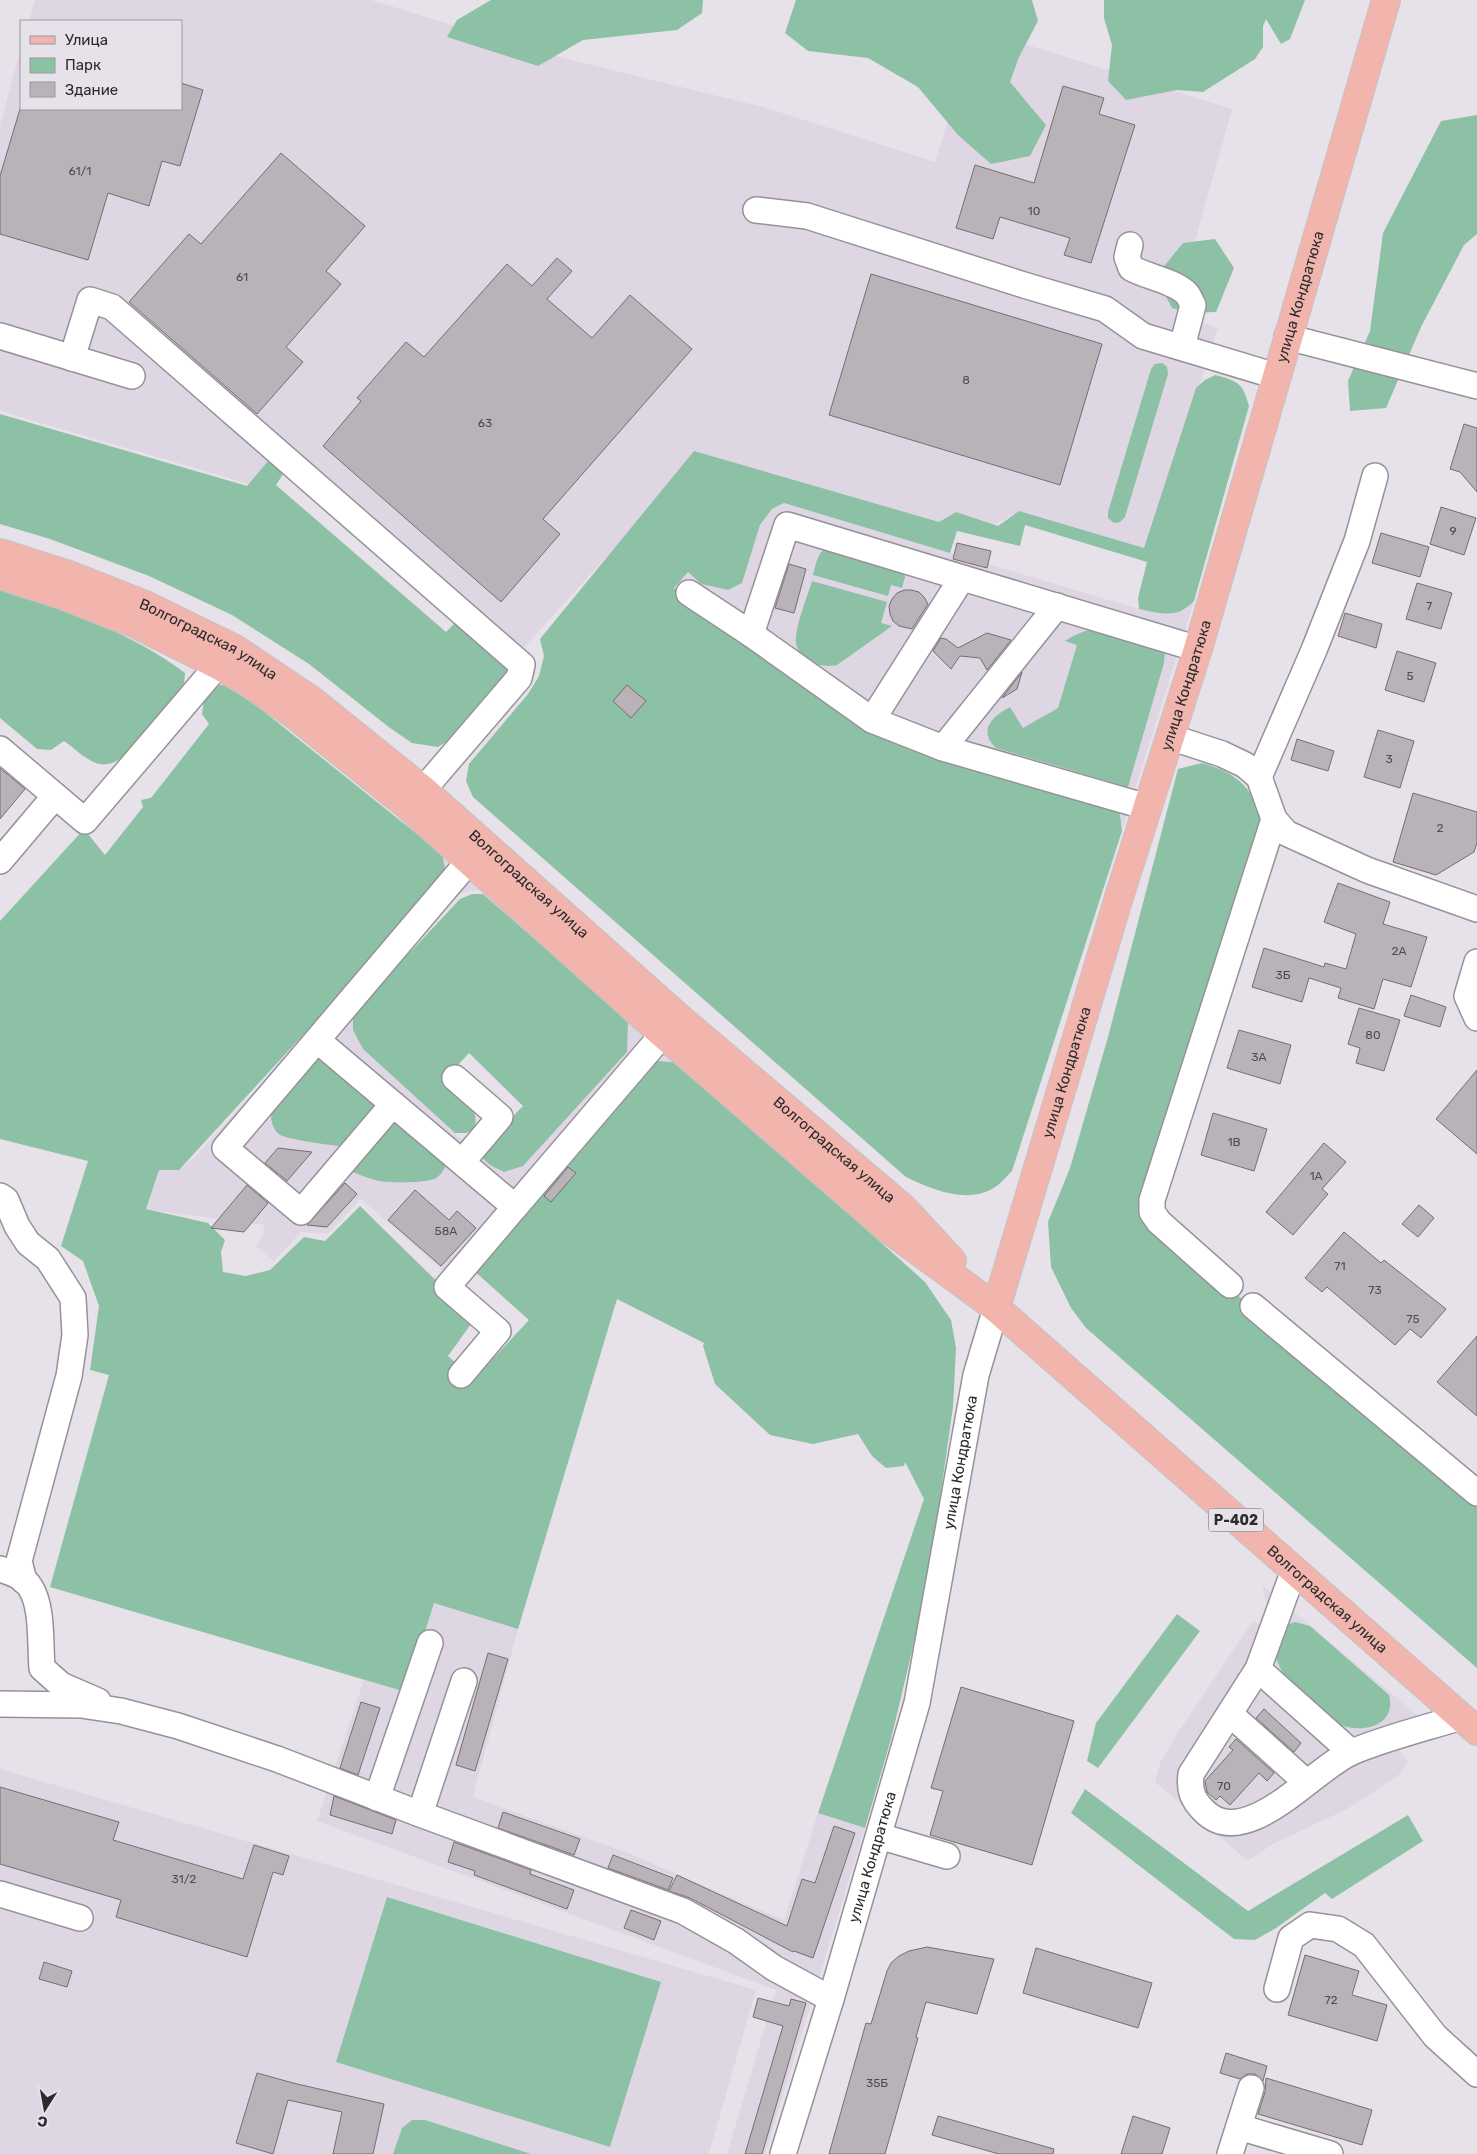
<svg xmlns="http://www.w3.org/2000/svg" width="1477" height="2154" viewBox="0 0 1477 2154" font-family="Rubik,sans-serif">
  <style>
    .built { fill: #dfd6e4 }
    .green { fill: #8dc1a6 }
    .building { fill: #b9b3b9; stroke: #746e73 }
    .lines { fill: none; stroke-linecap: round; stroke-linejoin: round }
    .minor-casing { stroke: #969299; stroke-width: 28 }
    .major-casing { stroke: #c4c3c4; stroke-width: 30 }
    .minor { stroke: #fff; stroke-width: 25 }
    .major { stroke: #f1b5ad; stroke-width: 28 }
    .labels { text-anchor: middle; stroke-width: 5; stroke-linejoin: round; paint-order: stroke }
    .number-label { font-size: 12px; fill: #4e4c4f }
    .shield { fill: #e7e2ea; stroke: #636165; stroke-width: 1 }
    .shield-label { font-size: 14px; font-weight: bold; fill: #2b2a2c }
    .street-label { font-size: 15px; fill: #2b2a2c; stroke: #e7e2ea }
  </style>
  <rect width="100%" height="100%" fill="#e7e2ea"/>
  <g class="built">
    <polygon points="35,0 371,0 539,52 767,108 935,162 977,29 1232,109 1180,295 1185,316 1218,328 1145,554 1014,514 993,526 956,512 937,523 699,455 509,664 277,464 249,484 0,411 0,125 21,48 21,109 181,109 181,21 29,21"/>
    <polygon points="784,503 1139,609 1169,615 1187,608 1194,601 1122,831 1122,824 865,725 673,588 688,572 701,584 728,590 742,583 760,525 772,509"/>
    <polygon points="442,854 480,889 458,894 353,1013 363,1049 490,1165 628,1015 681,1063 458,1284 361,1199 328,1234 301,1232 274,1261 256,1246 263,1235 264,1225 145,1209 159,1170 179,1170 195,1157 436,890"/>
    <polygon points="1262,1585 1440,1734 1394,1744 1408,1762 1398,1776 1347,1809 1273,1844 1248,1861 1155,1782 1160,1763 1177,1734 1252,1622 1265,1625 1268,1611"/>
    <polygon points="434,1602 518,1629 473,1797 628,1853 784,1920 818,1813 865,1828 765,2154 727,2154 776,1990 317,1821 365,1677 406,1692"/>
    <polygon points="0,1769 756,1990 709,2154 0,2154"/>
  </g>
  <g class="green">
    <polygon points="491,0 703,0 702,13 677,30 583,40 538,66 447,37 457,20"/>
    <polygon points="796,0 1032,0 1038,21 1019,57 1010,82 1046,125 1030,156 991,164 958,135 918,87 868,58 808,51 785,33"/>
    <polygon points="1104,0 1305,0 1290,39 1281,44 1266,19 1263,26 1263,47 1255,59 1203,92 1177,90 1126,100 1108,81 1112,45 1104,18"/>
    <polygon points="1477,115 1477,234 1464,245 1421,327 1386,408 1350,411 1348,381 1370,331 1383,233 1441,121"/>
    <polygon points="1215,239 1234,268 1216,312 1189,313 1172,308 1165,295 1157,275 1183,243"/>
    <polygon points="1162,363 1167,367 1168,374 1125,517 1120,522 1114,523 1108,518 1108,512 1151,369 1155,364"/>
    <path d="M1215 375C1238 381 1243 383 1249 406L1194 601C1177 619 1162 614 1139 609L1138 598 1147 562 1025 525 1020 546 957 531 950 553 784 503 772 509 760 525 742 583 728 590 701 584 688 572 674 588 865 725 1119 808 1122 831 1012 1171C1007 1176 1003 1181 998 1185 971 1206 933 1190 906 1177L473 797 466 781 469 764 528 694 539 676 544 656 540 639 694 451 939 522 956 512 998 526 1019 511 1144 548 1196 388 1205 380Z"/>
    <polygon points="0,414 247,486 268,461 283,474 276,485 446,632 460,618 509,657 507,672 446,742 438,747 412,743 390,728 309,664 232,615 149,576 50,539 0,524"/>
    <path d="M828 548 904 571 905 577 902 588 891 585 888 596 813 575C816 565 817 551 828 548Z"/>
    <path d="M812 581 887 602 881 623 892 626 837 665C818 669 794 660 796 637 797 622 807 597 812 581Z"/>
    <path d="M0 589C64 609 131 632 185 673L184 685C168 706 127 775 96 763 85 759 74 748 64 741L51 750 37 749 0 718Z"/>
    <path d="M1099 628 1159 645 1165 652 1164 663 1128 787 996 748C977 730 993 716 1010 707L1023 728 1058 708 1077 645 1065 641C1076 634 1085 630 1099 628Z"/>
    <polygon points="220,685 232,686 442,854 446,873 436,890 179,1170 159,1170 146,1209 208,1223 225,1240 221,1252 223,1272 246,1276 270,1270 304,1237 325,1241 360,1206 461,1305 471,1324 448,1356 474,1379 529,1320 472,1269 643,1071 658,1061 681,1063 925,1282 951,1320 956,1348 953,1407 936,1526 922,1609 891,1739 865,1828 818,1813 924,1499 905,1462 904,1466 886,1468 872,1456 858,1434 813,1444 770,1435 715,1384 703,1346 704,1343 617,1299 518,1629 434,1603 406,1692 50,1587 109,1375 90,1370 99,1306 83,1261 61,1246 88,1161 0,1139 0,921 84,829 105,855 143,807 141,800 151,798 209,724 202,714 204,700"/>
    <path d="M1202 763C1237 772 1260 792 1261 830L1141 1213 1477 1499V1668L1086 1328 1071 1308 1051 1267 1048 1222 1070 1168 1108 1037 1178 769Z"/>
    <path d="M472 894H483L628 1020 627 1052 523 1166 504 1172 490 1165 477 1153 523 1106 469 1053 445 1079C460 1093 482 1107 474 1129L466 1133H455L363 1049 353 1030V1013L460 899Z"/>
    <path d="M322 1054 375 1095 377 1109 342 1146C332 1146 287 1139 280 1135 272 1130 271 1118 270 1110L313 1058Z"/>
    <path d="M399 1121 447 1161C446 1168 440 1177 434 1179 425 1183 389 1183 379 1181 369 1179 359 1174 349 1171L390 1122Z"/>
    <polygon points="1177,1614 1200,1631 1098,1768 1087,1761 1096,1723"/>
    <path d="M1295 1622 1310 1626 1389 1695C1397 1725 1364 1734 1341 1725 1327 1719 1298 1692 1288 1680 1282 1673 1279 1665 1275 1656L1288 1624Z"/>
    <polygon points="1085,1789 1248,1911 1408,1815 1423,1841 1332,1899 1325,1893 1276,1928 1255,1940 1234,1939 1071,1813"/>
    <polygon points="387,1897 661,1982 610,2147 336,2062"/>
    <polygon points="412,2120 425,2120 531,2154 393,2154 402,2128"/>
  </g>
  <g class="building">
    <polygon points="181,83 203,90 180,166 162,161 149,206 108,193 88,260 0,234 0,176 20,109 181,109"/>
    <polygon points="1063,86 1104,98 1099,114 1135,125 1091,263 1064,255 1070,238 1000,217 993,239 956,228 975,165 1034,183"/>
    <polygon points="281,153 365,226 326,271 341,284 286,347 303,362 257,414 129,302 189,234 201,244"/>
    <polygon points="557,258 572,271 547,299 592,338 630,295 692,349 543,519 560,534 501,602 323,446 361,401 357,398 406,342 424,357 507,264 532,286"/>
    <polygon points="871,274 1102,344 1060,485 829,415"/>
    <polygon points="1464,424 1477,428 1477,492 1460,472 1450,469"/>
    <polygon points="1441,507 1476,518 1464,555 1430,544"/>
    <polygon points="1381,533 1429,547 1420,577 1372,563"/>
    <polygon points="957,543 991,551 987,568 953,559"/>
    <polygon points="789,564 806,569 794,613 775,608"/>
    <polygon points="1417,583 1452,593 1441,629 1406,619"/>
    <polygon points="904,590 911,590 919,592 924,597 928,604 912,629 899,626 893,621 890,614 889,606 892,599 897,593"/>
    <polygon points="1345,613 1382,624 1376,648 1338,636"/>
    <polygon points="987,633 1011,640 987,670 980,658 960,656 951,669 933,651 941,638 946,639 958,648"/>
    <polygon points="1397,651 1436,663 1424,702 1385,690"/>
    <polygon points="1022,672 1017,689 1002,698"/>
    <polygon points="627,685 646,701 631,718 613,701"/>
    <polygon points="1378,730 1414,741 1400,788 1364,777"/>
    <polygon points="1297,739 1334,751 1328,771 1291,760"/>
    <polygon points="0,768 25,789 0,819"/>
    <polygon points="1413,793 1477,812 1477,843 1474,852 1436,875 1393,862"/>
    <polygon points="1338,883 1390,902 1383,924 1427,937 1411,987 1383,979 1374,1009 1338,998 1341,988 1309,978 1302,1002 1252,987 1264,948 1324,967 1325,963 1346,969 1356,934 1324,922"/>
    <polygon points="1411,995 1446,1007 1440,1027 1404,1016"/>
    <polygon points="1359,1008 1400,1020 1384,1071 1356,1063 1360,1048 1348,1044"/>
    <polygon points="1239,1030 1291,1045 1280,1084 1227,1068"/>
    <polygon points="1477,1070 1477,1154 1436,1119"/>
    <polygon points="1213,1113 1267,1129 1254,1171 1201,1155"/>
    <polygon points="1324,1143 1346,1162 1322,1189 1328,1194 1293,1235 1266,1212"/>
    <polygon points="278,1148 312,1152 287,1181 265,1163"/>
    <polygon points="568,1167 576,1173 551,1202 544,1196"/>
    <polygon points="345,1183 357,1194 327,1227 307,1225"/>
    <polygon points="247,1185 268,1203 244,1232 211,1228"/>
    <polygon points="415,1190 449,1220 457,1211 476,1228 441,1266 388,1220"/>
    <polygon points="1419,1205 1434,1218 1418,1237 1402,1224"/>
    <polygon points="1344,1232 1381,1263 1384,1260 1446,1309 1421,1338 1410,1329 1395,1345 1327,1287 1322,1292 1305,1278"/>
    <polygon points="1477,1336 1477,1416 1437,1382"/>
    <polygon points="488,1653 508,1659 475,1771 456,1765"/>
    <polygon points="961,1687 1074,1721 1032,1865 930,1835 943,1791 931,1788"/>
    <polygon points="361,1702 380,1708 358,1775 340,1768"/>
    <polygon points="1264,1709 1301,1743 1294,1752 1256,1718"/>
    <polygon points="1236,1739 1274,1773 1267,1781 1259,1773 1230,1805 1220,1796 1216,1800 1207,1792 1205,1781 1233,1750 1229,1747"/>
    <polygon points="0,1787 119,1822 113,1840 243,1879 254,1845 289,1856 283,1875 273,1872 247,1957 116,1917 121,1900 0,1864"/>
    <polygon points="334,1796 396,1820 392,1834 330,1815"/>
    <polygon points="503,1812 580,1839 574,1855 498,1828"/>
    <polygon points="834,1826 855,1833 813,1958 794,1951 793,1952 690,1898 669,1891 677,1875 787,1926 802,1879 815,1883"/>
    <polygon points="454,1842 531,1870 530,1874 574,1890 567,1909 474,1875 475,1871 448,1862"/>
    <polygon points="613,1855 673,1878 668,1890 608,1868"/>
    <polygon points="631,1910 661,1921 654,1940 624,1928"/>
    <polygon points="927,1947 994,1959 977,2014 926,2002 916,2037 918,2038 885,2154 829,2154 866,2023 871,2024 887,1971 891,1963 899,1956 909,1951"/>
    <polygon points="1036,1948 1152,1983 1138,2028 1023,1993"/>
    <polygon points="1305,1955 1359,1971 1352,1995 1387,2005 1377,2041 1288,2015"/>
    <polygon points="44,1962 72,1971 67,1987 39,1979"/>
    <polygon points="758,1998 789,2006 791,1999 806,2003 762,2154 745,2154 783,2026 753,2017"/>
    <polygon points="1226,2053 1267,2066 1263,2081 1255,2074 1247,2074 1240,2079 1220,2073"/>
    <polygon points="257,2073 293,2083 384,2104 373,2154 333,2154 342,2112 288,2100 273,2154 236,2143"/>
    <polygon points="1266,2078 1372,2110 1362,2145 1258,2114 1265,2092"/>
    <polygon points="938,2116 1054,2149 1053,2154 999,2154 932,2135"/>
    <polygon points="1133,2116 1170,2128 1162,2154 1121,2154"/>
  </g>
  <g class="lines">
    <defs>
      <g id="minor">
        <polyline points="756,210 807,216 1027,286 1105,309 1143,336 1276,376"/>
        <path d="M1130 245 1127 257 1131 268C1147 277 1175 281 1187 294 1189 296 1191 302 1193 305L1182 347"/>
        <polyline points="0,336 132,376"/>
        <polyline points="1287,337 1477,386"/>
        <polyline points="72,358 90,300 112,307 522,665 519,678 410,805"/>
        <polyline points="689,593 751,634 872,720 943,748 1147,807"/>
        <polyline points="751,634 787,525 1198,649"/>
        <polyline points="872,720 962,578"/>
        <polyline points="1170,737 1222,754 1245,765 1259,777 1274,819 1286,833 1367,870 1477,909"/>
        <polyline points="943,748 1057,606"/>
        <polyline points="0,749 85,821 218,665"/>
        <polyline points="1259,777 1314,650 1357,541 1375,476"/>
        <polyline points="0,861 55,796"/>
        <polyline points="469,861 317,1040 515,1207 663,1034"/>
        <polyline points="1477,962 1467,996 1477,1018"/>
        <polyline points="317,1040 225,1148 301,1212 393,1104"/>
        <polyline points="455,1078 500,1117 462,1162"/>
        <polyline points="0,1196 6,1200 17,1226 28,1243 48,1259 73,1298 75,1335 69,1376 19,1561 24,1581"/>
        <polyline points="1230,1285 1159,1222 1152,1212 1152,1200 1274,819"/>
        <polyline points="1253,1306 1477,1493"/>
        <polyline points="461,1375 498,1331 447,1287 515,1207"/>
        <path d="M0 1569C10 1572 25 1578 30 1587 43 1606 40 1644 42 1668L61 1685 98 1701"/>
        <path d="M1294 1570 1258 1669 1191 1774C1189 1790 1192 1799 1204 1811 1246 1853 1314 1768 1352 1752 1385 1738 1426 1728 1461 1717"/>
        <polyline points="1258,1669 1351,1752"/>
        <polyline points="0,1704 81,1705 121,1711 178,1726 277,1759 420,1814 683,1911 736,1941 774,1968 831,1999"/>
        <polyline points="1230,1714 1306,1782"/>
        <polyline points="377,1798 430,1643"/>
        <polyline points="420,1814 464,1681"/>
        <polyline points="879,1836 947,1856"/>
        <polyline points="0,1894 80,1918"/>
        <polyline points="1277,1989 1291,1938 1310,1925 1338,1929 1364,1945 1435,2036 1477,2074"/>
        <polyline points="1239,2127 1330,2154"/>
        <path id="s1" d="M783 2154 831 1999 917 1703 976 1375 996 1308"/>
        <polyline points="1230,2154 1251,2088"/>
      </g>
      <g id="major">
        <path id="s2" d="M0 553 69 575 145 605 235 649 311 700 423 790 677 1016 904 1209 952 1261"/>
        <path id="s3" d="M0 575 62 595 136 624 218 665 249 683 296 716 408 806 663 1034 887 1228 996 1308 1477 1731"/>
        <path id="s4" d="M996 1308 1119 897 1198 649 1386 0"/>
      </g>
    </defs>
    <use href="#minor" class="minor-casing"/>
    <use href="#major" class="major-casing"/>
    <use href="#minor" class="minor"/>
    <use href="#major" class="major"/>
  </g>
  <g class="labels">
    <g class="number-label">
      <text x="80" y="175">61/1</text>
      <text x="1034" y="215">10</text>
      <text x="242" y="281">61</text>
      <text x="966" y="384">8</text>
      <text x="485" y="427">63</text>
      <text x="1453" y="535">9</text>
      <text x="1429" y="610">7</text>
      <text x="1410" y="680">5</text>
      <text x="1389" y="763">3</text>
      <text x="1440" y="832">2</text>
      <text x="1399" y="955">2А</text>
      <text x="1283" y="979">3Б</text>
      <text x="1373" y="1039">80</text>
      <text x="1259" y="1061">3А</text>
      <text x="1234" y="1146">1В</text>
      <text x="1316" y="1180">1А</text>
      <text x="446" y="1235">58А</text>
      <text x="1340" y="1270">71</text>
      <text x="1375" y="1294">73</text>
      <text x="1413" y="1323">75</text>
      <text x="1224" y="1790">70</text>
      <text x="184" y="1883">31/2</text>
      <text x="1331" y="2004">72</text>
      <text x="877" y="2087">35Б</text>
    </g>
    <rect class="shield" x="1208.5" y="1508.5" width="55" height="23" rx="4"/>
    <g class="shield-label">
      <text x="1236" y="1525">Р-402</text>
    </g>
    <g class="street-label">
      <text dy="5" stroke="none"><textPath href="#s4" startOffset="1056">улица Кондратюка</textPath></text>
      <text dy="5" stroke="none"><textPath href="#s2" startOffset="226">Волгоградская улица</textPath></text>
      <text dy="5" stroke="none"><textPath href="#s4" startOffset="651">улица Кондратюка</textPath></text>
      <text dy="5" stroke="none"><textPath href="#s2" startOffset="631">Волгоградская улица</textPath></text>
      <text dy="5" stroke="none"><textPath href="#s4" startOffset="246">улица Кондратюка</textPath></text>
      <text dy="5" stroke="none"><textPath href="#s2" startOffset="1036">Волгоградская улица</textPath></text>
      <text dy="5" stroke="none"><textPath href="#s1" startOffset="715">улица Кондратюка</textPath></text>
      <text dy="5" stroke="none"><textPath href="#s3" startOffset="1688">Волгоградская улица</textPath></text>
      <text dy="5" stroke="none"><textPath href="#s1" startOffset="310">улица Кондратюка</textPath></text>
    </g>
  </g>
  <rect x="20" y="20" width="162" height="90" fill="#e7e2ea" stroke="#9c989e"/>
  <rect x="30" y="36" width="25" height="8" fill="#f1b5ad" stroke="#9c989e"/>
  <text x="65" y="45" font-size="15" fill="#2b2a2c">Улица</text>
  <rect x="30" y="58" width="25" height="15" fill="#8dc1a6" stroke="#9c989e"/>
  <text x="65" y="70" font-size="15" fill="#2b2a2c">Парк</text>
  <rect x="30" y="82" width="25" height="15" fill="#b9b3b9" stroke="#9c989e"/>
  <text x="65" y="95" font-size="15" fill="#2b2a2c">Здание</text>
  <g transform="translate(45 2109) rotate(191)" stroke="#e7e2ea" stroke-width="4" paint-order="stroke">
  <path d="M0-4L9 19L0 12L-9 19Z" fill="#2b2a2c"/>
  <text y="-8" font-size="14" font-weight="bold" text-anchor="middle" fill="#2b2a2c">С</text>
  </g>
</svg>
